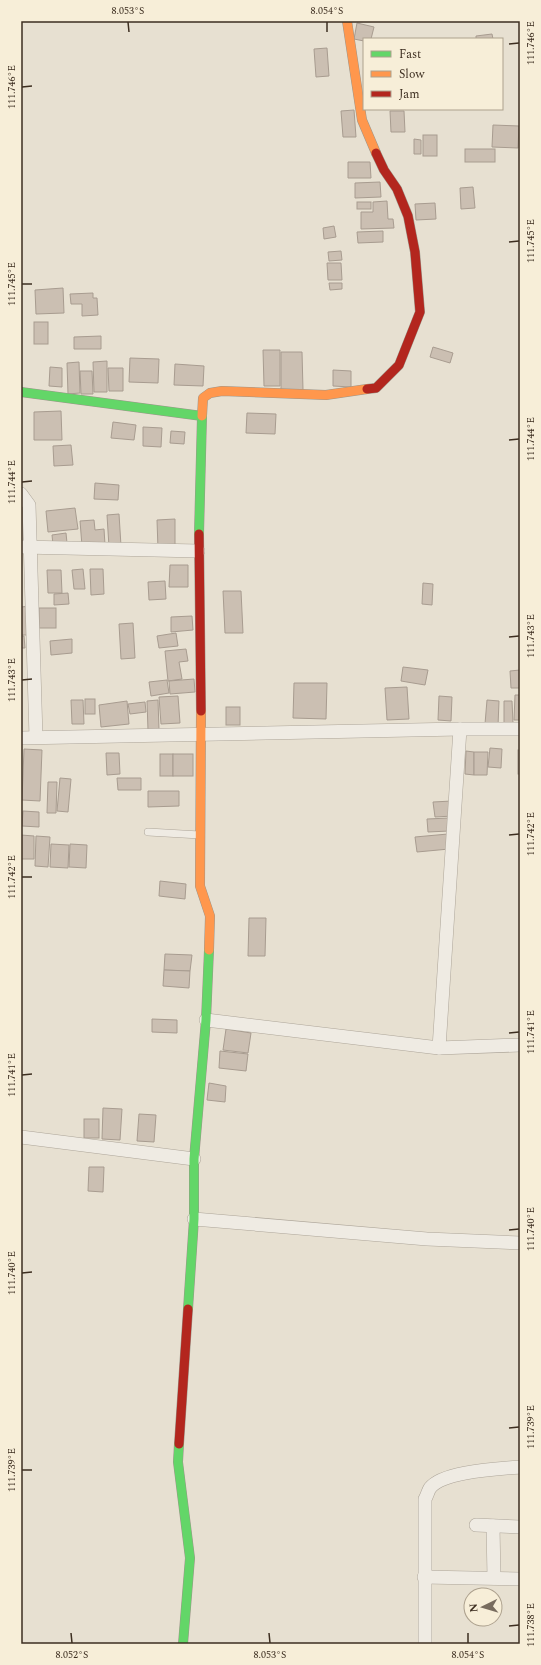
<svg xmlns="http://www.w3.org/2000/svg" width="541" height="1665" viewBox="0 0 541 1665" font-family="Spectral,serif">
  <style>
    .building { fill: #cbbfb2; stroke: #a89c90 }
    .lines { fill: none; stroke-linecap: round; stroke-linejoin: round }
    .lane-casing { stroke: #ada599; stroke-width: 8 }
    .street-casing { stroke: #ada599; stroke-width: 14 }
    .fast-casing { stroke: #9c958a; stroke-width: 10 }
    .slow-casing { stroke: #9c958a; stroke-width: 10 }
    .jam-casing { stroke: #9c958a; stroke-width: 10 }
    .lane { stroke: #efebe3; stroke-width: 7 }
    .street { stroke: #efebe3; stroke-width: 13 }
    .fast { stroke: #63d668; stroke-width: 9 }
    .slow { stroke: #ff974d; stroke-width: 9 }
    .jam { stroke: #b3261e; stroke-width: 9 }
    .ticks { fill: none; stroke: #3d2e20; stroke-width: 1.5 }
    .neatline { fill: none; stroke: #3d2e20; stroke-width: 1.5 }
    .ticks-label { font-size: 10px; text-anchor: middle; fill: #3d2e20 }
  </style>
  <rect width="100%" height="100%" fill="#e7e0d1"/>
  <g class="building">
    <polygon points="357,23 374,27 371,39 364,39 364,41 354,39"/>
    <polygon points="492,34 493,39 476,39 476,36"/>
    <polygon points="327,48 329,76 316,77 314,49"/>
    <polygon points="354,110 356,137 343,137 341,111"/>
    <polygon points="390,111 404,111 405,132 391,132"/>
    <polygon points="493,125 519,126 518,148 492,147"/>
    <rect x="423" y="135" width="14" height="21"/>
    <polygon points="414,139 421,140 421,154 414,154"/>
    <rect x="465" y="149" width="30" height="13"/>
    <polygon points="348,162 370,162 371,178 348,178"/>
    <polygon points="380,182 381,197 355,198 355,183"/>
    <polygon points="473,187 475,208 461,209 460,188"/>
    <polygon points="387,201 388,219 393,219 394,228 361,229 361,212 373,212 373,202"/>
    <rect x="357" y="202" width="14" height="7"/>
    <polygon points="435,203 436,219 416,220 415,204"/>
    <polygon points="334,226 336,237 324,239 323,228"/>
    <polygon points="383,231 383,242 358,243 357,232"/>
    <polygon points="341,251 342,260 329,261 328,252"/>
    <polygon points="327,263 341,263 342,280 328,280"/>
    <polygon points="329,283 342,283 342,289 330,290"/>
    <polygon points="63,288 64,313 36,314 35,290"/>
    <polygon points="93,293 93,298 97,298 98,315 82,316 82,304 71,304 70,294"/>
    <rect x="34" y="322" width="14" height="22"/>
    <polygon points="101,336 101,349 74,349 74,337"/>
    <polygon points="433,347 453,353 450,363 430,357"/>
    <polygon points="263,350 280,350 280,386 264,386"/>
    <polygon points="281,352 302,352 303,390 281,390"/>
    <polygon points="130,358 159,359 158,383 129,382"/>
    <polygon points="107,361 107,392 94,392 93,362"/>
    <polygon points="79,362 80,393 68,394 67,363"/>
    <polygon points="175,364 204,366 203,386 174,385"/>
    <polygon points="50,367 62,368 62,387 49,386"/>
    <polygon points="108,368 123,368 123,391 109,391"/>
    <polygon points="333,370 351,371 351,387 333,386"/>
    <polygon points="80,371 92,371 93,394 81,394"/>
    <polygon points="61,411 62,440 34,440 34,412"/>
    <polygon points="247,413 276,414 275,434 246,433"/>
    <polygon points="113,422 136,425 134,440 111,438"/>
    <polygon points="143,427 162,428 161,447 143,446"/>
    <polygon points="171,431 185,432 184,444 170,443"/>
    <polygon points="71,445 73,465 54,466 53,446"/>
    <polygon points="95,483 119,485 118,500 94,499"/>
    <polygon points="75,508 78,529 48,532 46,511"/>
    <polygon points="119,514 121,546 109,547 107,515"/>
    <polygon points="175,519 175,548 158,549 157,520"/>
    <polygon points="94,520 95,530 104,529 105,545 82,546 80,521"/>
    <polygon points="66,533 67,543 53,545 52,535"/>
    <polygon points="170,565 188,565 188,587 169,587"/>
    <polygon points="83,569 85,589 74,589 72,570"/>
    <polygon points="90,569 103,569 104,594 91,595"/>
    <polygon points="47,570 61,570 62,593 48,593"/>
    <polygon points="165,581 166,599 149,600 148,582"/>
    <polygon points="423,583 433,584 432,605 422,604"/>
    <polygon points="223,591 241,591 243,633 225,633"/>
    <polygon points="68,593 69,604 54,605 54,594"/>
    <polygon points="31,606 31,635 21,635 21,607"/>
    <rect x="39" y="608" width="17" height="20"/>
    <polygon points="192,616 193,630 171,632 171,617"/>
    <polygon points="133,623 135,658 121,659 119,624"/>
    <polygon points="176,633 178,646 159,648 157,636"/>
    <polygon points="21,636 24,636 25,648 21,648"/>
    <polygon points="72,639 72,653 51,655 50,641"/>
    <polygon points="186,649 188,661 179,662 182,679 168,681 165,651"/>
    <polygon points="403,667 428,670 425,685 401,681"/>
    <polygon points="520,670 520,688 511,688 510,671"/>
    <polygon points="194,679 195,692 170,694 169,681"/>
    <polygon points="167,680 169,693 151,696 149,682"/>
    <polygon points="294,683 327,683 326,719 293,718"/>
    <polygon points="407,687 409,719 387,720 385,688"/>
    <polygon points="515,695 520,695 520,720 514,720"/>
    <polygon points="178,696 180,723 161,724 159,697"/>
    <polygon points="439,696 452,697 451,721 438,720"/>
    <rect x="85" y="699" width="10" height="15"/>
    <polygon points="71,700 83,700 84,724 72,724"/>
    <polygon points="158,700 159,730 148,730 147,701"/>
    <polygon points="487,700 499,701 498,726 485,724"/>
    <polygon points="127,701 129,724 101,727 99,705"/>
    <polygon points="504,701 512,701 513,723 504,723"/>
    <polygon points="145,702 146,712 130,714 128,704"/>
    <rect x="226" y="707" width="14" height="18"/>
    <polygon points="490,748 502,749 501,768 488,767"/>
    <polygon points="24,749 42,750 40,801 22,800"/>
    <rect x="518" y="750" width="2" height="24"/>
    <polygon points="466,751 474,752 474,775 465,774"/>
    <polygon points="474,752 488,752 487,775 474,775"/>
    <polygon points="106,753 119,753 120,774 107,775"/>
    <rect x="160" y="754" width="13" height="22"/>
    <rect x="173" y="754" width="20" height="22"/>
    <polygon points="60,778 71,779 68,812 57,811"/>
    <polygon points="117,778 141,778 141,790 118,790"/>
    <polygon points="48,782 57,782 56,813 47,813"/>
    <polygon points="148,791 179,791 179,806 148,807"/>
    <polygon points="452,801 453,816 435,817 433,802"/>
    <polygon points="23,811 39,812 39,827 22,826"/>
    <polygon points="449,818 449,831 428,832 427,819"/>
    <polygon points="448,834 449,849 417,852 415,837"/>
    <polygon points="21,835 34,836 34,859 21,859"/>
    <polygon points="36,836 50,837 48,867 35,866"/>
    <polygon points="51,844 69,845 68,868 50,867"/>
    <polygon points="70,844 87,845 86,868 69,867"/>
    <polygon points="160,881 186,884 185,899 159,896"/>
    <polygon points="249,918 266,918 265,956 248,956"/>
    <polygon points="165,954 192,955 190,971 164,970"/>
    <polygon points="164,970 190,971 189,988 163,986"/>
    <polygon points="152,1019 177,1020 177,1033 152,1032"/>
    <polygon points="226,1029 251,1033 248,1053 223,1050"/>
    <polygon points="220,1051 248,1054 246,1071 219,1068"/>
    <polygon points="209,1083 226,1086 225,1102 207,1100"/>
    <polygon points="103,1108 122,1109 120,1140 102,1139"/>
    <polygon points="139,1114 156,1115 154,1142 137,1141"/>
    <rect x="84" y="1119" width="15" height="19"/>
    <polygon points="89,1167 104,1167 103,1192 88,1191"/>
  </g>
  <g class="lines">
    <defs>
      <polyline id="lane" points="148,832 200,835"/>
      <g id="street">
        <polyline points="21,494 29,505 36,737"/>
        <polyline points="22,547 198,551"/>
        <polyline points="21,738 460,729 520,729"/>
        <polyline points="206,1020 439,1048 520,1045"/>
        <polyline points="439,1048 460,729"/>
        <polyline points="21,1137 194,1159"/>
        <polyline points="194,1219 427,1239 520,1243"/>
        <polyline points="476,1525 520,1527"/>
        <polyline points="493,1526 494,1578"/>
        <polyline points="424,1577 520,1579"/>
        <path d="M425 1644V1499C427 1496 428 1491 430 1488 443 1471 499 1469 520 1467"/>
      </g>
      <g id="fast">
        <polyline points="21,392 202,416 199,534"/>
        <polyline points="188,1309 194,1219 194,1159 206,1020 209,950"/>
        <polyline points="179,1444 178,1462 190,1558 183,1644"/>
      </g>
      <g id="slow">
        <polyline points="347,21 362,120 376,153"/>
        <polyline points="202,416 203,398 210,393 222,391 326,395 367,389"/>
        <polyline points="201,711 200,886 210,916 209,950"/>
      </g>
      <g id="jam">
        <polyline points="367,389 376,388 399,365 420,312 415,252 408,216 397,189 384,170 376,153"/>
        <polyline points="199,534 201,711"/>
        <polyline points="179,1444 188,1309"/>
      </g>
    </defs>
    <use href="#lane" class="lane-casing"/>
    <use href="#street" class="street-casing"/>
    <use href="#fast" class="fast-casing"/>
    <use href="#slow" class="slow-casing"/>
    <use href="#jam" class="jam-casing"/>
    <use href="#lane" class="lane"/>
    <use href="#street" class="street"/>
    <use href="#fast" class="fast"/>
    <use href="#slow" class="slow"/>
    <use href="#jam" class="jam"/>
  </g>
  <path class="ticks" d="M128 22 129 32M327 22V32M509 44 519 43M22 87 32 86M509 242 519 241M22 284H32M509 440 519 439M22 482 32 481M509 637 519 636M22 680 32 679M509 835 519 834M22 877H32M509 1033 519 1032M22 1075 32 1074M509 1230 519 1229M22 1273 32 1272M509 1428 519 1427M22 1470H32M509 1626 519 1625M71 1633 72 1643M269 1633 270 1643M468 1633V1643"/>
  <rect width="541" height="1665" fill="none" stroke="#f7eed8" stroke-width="44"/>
  <rect x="363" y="38" width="140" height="72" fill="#f7eed8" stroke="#ada18e"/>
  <rect x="371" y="51" width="20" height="6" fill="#63d668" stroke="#ada18e"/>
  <text x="399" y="58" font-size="12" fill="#3d2e20">Fast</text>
  <rect x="371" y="71" width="20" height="6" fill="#ff974d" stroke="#ada18e"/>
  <text x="399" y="78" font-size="12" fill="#3d2e20">Slow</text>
  <rect x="371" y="91" width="20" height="6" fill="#b3261e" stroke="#ada18e"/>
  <text x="399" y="98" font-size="12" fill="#3d2e20">Jam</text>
  <g transform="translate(483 1607) rotate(265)"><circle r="19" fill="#f7eed8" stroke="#ada18e"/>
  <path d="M0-3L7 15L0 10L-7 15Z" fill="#786c5e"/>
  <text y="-6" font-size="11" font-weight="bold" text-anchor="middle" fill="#3d2e20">N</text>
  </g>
  <rect x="22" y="22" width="497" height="1621" class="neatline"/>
  <g class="ticks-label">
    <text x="128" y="14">8.053°S</text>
    <text x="327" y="14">8.054°S</text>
    <text transform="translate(530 43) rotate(-90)" y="4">111.746°E</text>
    <text transform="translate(11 87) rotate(-90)" y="4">111.746°E</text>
    <text transform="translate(530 241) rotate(-90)" y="4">111.745°E</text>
    <text transform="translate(11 284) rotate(-90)" y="4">111.745°E</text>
    <text transform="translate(530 439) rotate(-90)" y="4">111.744°E</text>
    <text transform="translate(11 482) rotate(-90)" y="4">111.744°E</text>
    <text transform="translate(530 636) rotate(-90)" y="4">111.743°E</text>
    <text transform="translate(11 680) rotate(-90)" y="4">111.743°E</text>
    <text transform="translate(530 834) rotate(-90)" y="4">111.742°E</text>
    <text transform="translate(11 877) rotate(-90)" y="4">111.742°E</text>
    <text transform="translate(530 1032) rotate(-90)" y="4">111.741°E</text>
    <text transform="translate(11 1075) rotate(-90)" y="4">111.741°E</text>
    <text transform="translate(530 1229) rotate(-90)" y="4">111.740°E</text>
    <text transform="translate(11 1273) rotate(-90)" y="4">111.740°E</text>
    <text transform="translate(530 1427) rotate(-90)" y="4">111.739°E</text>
    <text transform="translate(11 1470) rotate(-90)" y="4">111.739°E</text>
    <text transform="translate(530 1625) rotate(-90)" y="4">111.738°E</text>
    <text x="72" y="1658">8.052°S</text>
    <text x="270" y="1658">8.053°S</text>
    <text x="468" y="1658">8.054°S</text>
  </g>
</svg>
